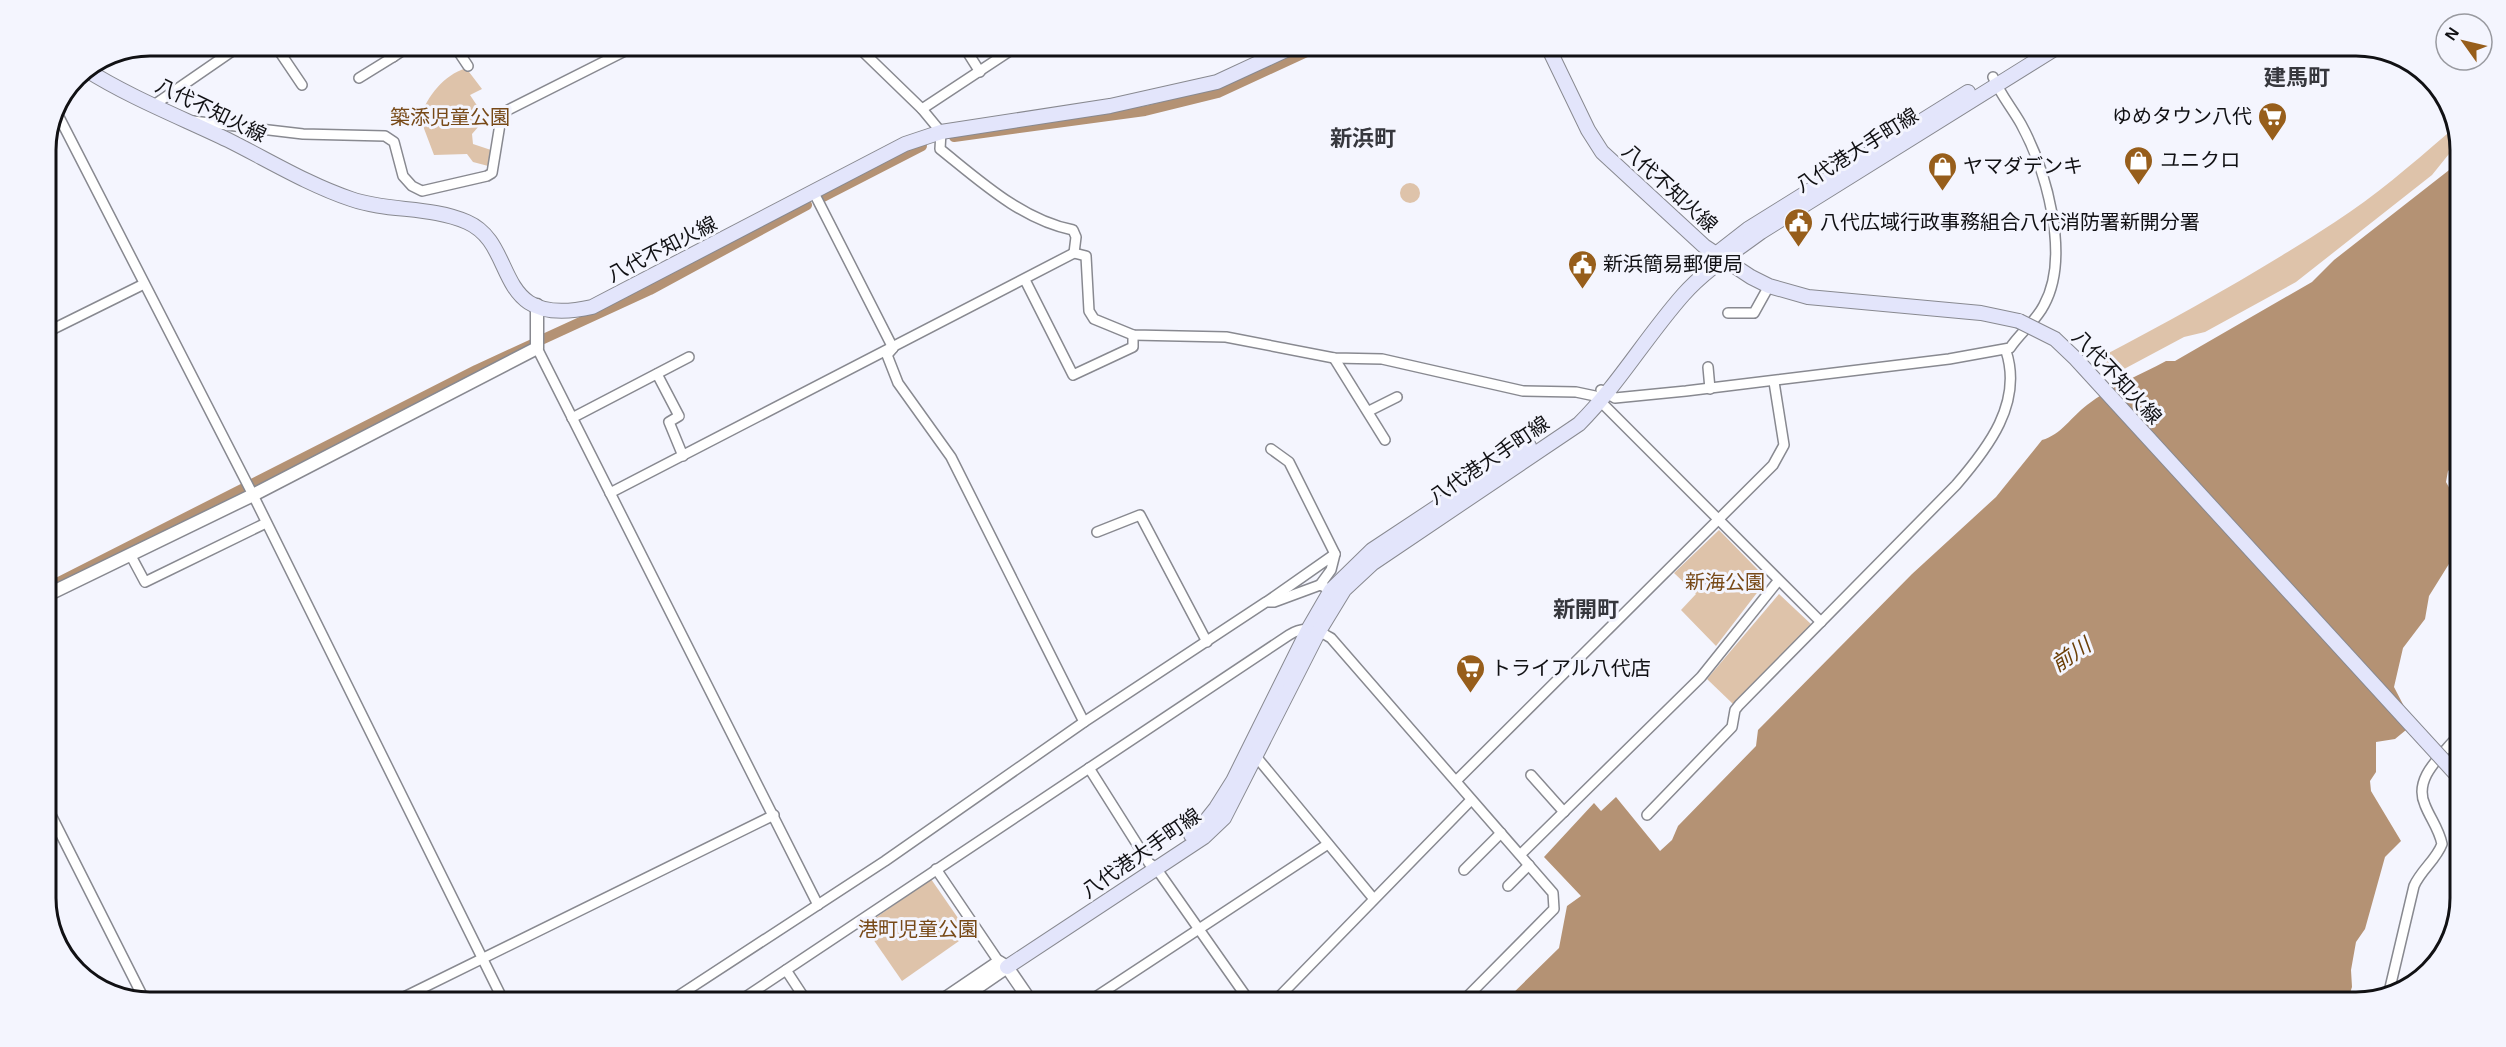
<svg xmlns="http://www.w3.org/2000/svg" width="2506" height="1047" viewBox="0 0 2506 1047" font-family="Helvetica,'Noto Sans JP',sans-serif">
  <style>
    .green { fill: #dec3aa }
    .water { fill: #b49274 }
    .lines { fill: none; stroke-linecap: round; stroke-linejoin: round }
    .canal { stroke: #b49274; stroke-width: 10 }
    .minor-casing { stroke: #888990; stroke-width: 12 }
    .tertiary-casing { stroke: #888990; stroke-width: 15 }
    .secondary-casing { stroke: #888990; stroke-width: 16 }
    .minor { stroke: #fff; stroke-width: 9 }
    .tertiary { stroke: #fff; stroke-width: 12 }
    .secondary { stroke: #e3e5fb; stroke-width: 14 }
    .secondary-bridge-casing { stroke: #888990; stroke-width: 16; stroke-linecap: butt }
    .secondary-bridge { stroke: #e3e5fb; stroke-width: 14 }
    .labels { text-anchor: middle; stroke-width: 6; stroke-linejoin: round; paint-order: stroke }
    .street-label { font-size: 20px; fill: #111114; stroke: #f4f5fe }
    .poi-label { font-size: 20px; fill: #111114; stroke: #f4f5fe; text-anchor: start }
    .park-label { font-size: 20px; fill: #774917; stroke: #f4f5fe }
    .water-label { font-size: 21px; font-style: italic; fill: #6c4009; stroke: #f4f5fe }
    .quarter-label { font-size: 22px; font-weight: bold; fill: #36373d; stroke: #f4f5fe }
    .rim { fill: none; stroke: #111114; stroke-width: 3 }
  </style>
  <rect width="100%" height="100%" fill="#f4f5fe"/>
  <g class="green">
    <path d="M466 68 482 89 470 95 478 107 479 126 472 134 473 144 491 150 492 167 473 162 467 154 434 155 420 118C428 95 443 76 466 68Z"/>
    <path d="M2447 134 2461 143 2457 144 2432 175 2296 282 2205 332 2184 337 2111 376 2101 357C2181 315 2260 271 2335 222 2375 196 2411 165 2447 134Z"/>
    <circle cx="1410" cy="193" r="10"/>
    <polygon points="1719,530 1761,573 1763,585 1716,646 1681,610 1696,594 1674,573"/>
    <polygon points="1779,594 1812,625 1733,704 1707,679"/>
    <polygon points="931,879 969,934 902,981 864,926"/>
  </g>
  <path class="water" d="M2453 167 2461 168 2458 463 2448 471 2446 482 2457 502V551L2429 596 2425 619 2403 648 2394 687 2408 714 2406 730 2395 739 2376 742V772L2370 781 2371 791 2401 841 2385 857 2365 929 2356 942 2351 970 2352 987 2347 1002H1504L1559 948 1567 906 1581 896 1544 857 1594 803 1601 811 1616 797 1660 851 1672 840 1678 826 1756 746 1758 730 1912 574 1996 497 2042 440C2061 435 2072 416 2087 405 2110 387 2140 375 2166 361H2175L2312 282 2334 260Z"/>
  <g class="lines">
    <g class="canal">
      <polyline points="954,137 1145,111 1218,93 1322,45"/>
      <polyline points="821,198 922,146"/>
      <polyline points="45,589 476,370 650,290 807,205"/>
    </g>
    <defs>
      <g id="minor">
        <polyline points="275,45 302,85"/>
        <polyline points="344,45 348,51"/>
        <polyline points="454,45 468,66"/>
        <path d="M856 45 922 109 941 132 940 149C980 181 1022 220 1073 230L1076 237 1074 253"/>
        <polyline points="963,45 980,72"/>
        <polyline points="1261,45 1270,59"/>
        <polyline points="393,57 411,45"/>
        <polyline points="359,78 393,57 386,45"/>
        <polyline points="154,105 241,45"/>
        <polyline points="922,109 1019,45"/>
        <polyline points="58,115 253,495 504,1002"/>
        <polyline points="193,121 303,134 385,136 394,142 403,176 412,186 422,191 487,176 492,173 501,118 508,110 637,45"/>
        <polyline points="814,193 893,348"/>
        <polyline points="1025,280 1073,375 1133,347 1133,335"/>
        <polyline points="1728,313 1754,313 1769,286"/>
        <polyline points="45,333 144,284"/>
        <polyline points="537,348 818,905"/>
        <polyline points="893,348 887,355 898,383 951,457 1084,722"/>
        <polyline points="1334,358 1385,440"/>
        <polyline points="1708,367 1710,389"/>
        <polyline points="657,374 679,416 669,422 683,456"/>
        <path d="M1601 390 1615 398 1686 391 1949 359 2010 348C2020 333 2036 321 2044 305 2071 256 2046 170 2021 124 2012 108 2000 94 1993 77"/>
        <polyline points="1369,411 1397,397"/>
        <polyline points="572,418 689,357"/>
        <polyline points="1271,449 1289,462 1335,554"/>
        <polyline points="610,493 1074,253 1086,256 1089,311 1094,319 1133,335 1226,337 1334,358 1382,359 1523,391 1576,392 1595,396 1821,622"/>
        <polyline points="1097,532 1140,515 1207,642"/>
        <polyline points="130,554 145,582 266,523"/>
        <polyline points="1268,601 1335,554 1331,570 1320,585"/>
        <polyline points="1254,754 1373,898"/>
        <polyline points="1089,768 1149,863 1156,868 1250,1002"/>
        <polyline points="1531,775 1564,812"/>
        <polyline points="1456,781 1773,465 1784,445 1774,382"/>
        <polyline points="45,803 145,1001"/>
        <path d="M1647 815 1732 727 1735 710 1739 705 1956 485C1988 448 2023 403 2006 351"/>
        <polyline points="1521,854 1701,677 1778,581"/>
        <polyline points="936,869 999,962"/>
        <polyline points="1464,870 1501,833"/>
        <polyline points="1508,886 1529,865"/>
        <polyline points="786,970 807,1002"/>
        <path d="M2389 992 2414 886C2421 870 2436 860 2442 844 2439 829 2430 818 2425 805 2413 779 2440 757 2455 739"/>
        <polyline points="394,1002 774,815"/>
        <polyline points="669,1002 885,861 1084,722 1266,602 1274,602 1320,585 1331,590"/>
        <path d="M738 1002 1289 635C1304 625 1316 629 1331 638L1553 893 1554 909 1462 1002"/>
        <polyline points="1088,1002 1328,844"/>
        <polyline points="1274,1002 1471,800"/>
      </g>
      <g id="tertiary">
        <polyline points="45,596 253,495 537,348 537,305"/>
        <polyline points="940,1002 999,962 1007,967 1031,1002"/>
        <polyline points="956,1002 1007,967"/>
      </g>
      <g id="secondary">
        <polyline points="1547,45 1588,130 1602,152 1704,246 1751,277 1769,286 1808,297 1981,313 2019,321"/>
        <path d="M85 69C129 97 180 117 228 140 268 160 309 185 351 199 388 212 431 206 467 222 520 245 490 330 592 307L905 144 941 132 1110 106 1217 82 1297 45"/>
        <polyline points="1698,268 1748,229 1968,92"/>
        <polyline points="1191,835 1200,828 1216,808 1233,781 1309,628 1331,590 1372,550 1529,446"/>
        <path d="M1007 967 1204 837 1224 818 1319 631 1344 590 1373 563 1579 424C1618 385 1646 337 1683 295 1705 270 1734 252 1761 232L2061 45"/>
      </g>
    </defs>
    <use href="#minor" class="minor-casing"/>
    <use href="#tertiary" class="tertiary-casing"/>
    <use href="#secondary" class="secondary-casing"/>
    <use href="#minor" class="minor"/>
    <use href="#tertiary" class="tertiary"/>
    <use href="#secondary" class="secondary"/>
    <defs>
      <polyline id="secondary-bridge" points="2019,321 2055,339 2076,359 2455,773"/>
    </defs>
    <use href="#secondary-bridge" class="secondary-bridge-casing"/>
    <use href="#secondary-bridge" class="secondary-bridge"/>
  </g>
  <defs>
    <symbol id="supermarket-pin" viewBox="-11 -11 22 30"><path d="M0 17L-7.5 6A9.5 9.5 0 1 1 7.5 6Z" fill="#975e1b" stroke="#f4f5fe"/><path d="M-6-5.5h2.5l.6 2H6L4.5 2H-2.5L-4.4-4H-6ZM-1.5 3.2a1.3 1.3 0 1 0 .1 0ZM3 3.2a1.3 1.3 0 1 0 .1 0Z" fill="#fff"/></symbol>
    <symbol id="shop-pin" viewBox="-11 -11 22 30"><path d="M0 17L-7.5 6A9.5 9.5 0 1 1 7.5 6Z" fill="#975e1b" stroke="#f4f5fe"/><path d="M-5-2.5h2.3a2.7 3.5 0 0 1 5.4 0H5L5.5 6h-11ZM-1.5-2.5h3a1.5 2.3 0 0 0-3 0Z" fill="#fff"/></symbol>
    <symbol id="civic-pin" viewBox="-11 -11 22 30"><path d="M0 17L-7.5 6A9.5 9.5 0 1 1 7.5 6Z" fill="#975e1b" stroke="#f4f5fe"/><path d="M-.6-6.5H3V-4.5H.6V-3L4-1V1h2V6H-6V1h2V-1L-.6-3ZM-1.2 2.5V6h2.4V2.5Z" fill="#fff"/></symbol>
  </defs>
  <g fill-rule="evenodd">
    <use href="#supermarket-pin" x="2256" y="100" width="33" height="45"/>
    <use href="#shop-pin" x="2122" y="144" width="33" height="45"/>
    <use href="#shop-pin" x="1926" y="150" width="33" height="45"/>
    <use href="#civic-pin" x="1782" y="206" width="33" height="45"/>
    <use href="#civic-pin" x="1566" y="248" width="33" height="45"/>
    <use href="#supermarket-pin" x="1454" y="652" width="33" height="45"/>
  </g>
  <g class="labels">
    <g class="street-label">
      <text transform="translate(211 110) rotate(26)" y="7">八代不知火線</text>
      <text transform="translate(1857 150) rotate(-32)" y="7">八代港大手町線</text>
      <text transform="translate(1670 188) rotate(42)" y="7">八代不知火線</text>
      <text transform="translate(662 249) rotate(-27)" y="7">八代不知火線</text>
      <text transform="translate(2117 377) rotate(47)" y="7">八代不知火線</text>
      <text transform="translate(1489 460) rotate(-34)" y="7">八代港大手町線</text>
      <text transform="translate(1141 853) rotate(-35)" y="7">八代港大手町線</text>
    </g>
    <g class="poi-label">
      <text x="2252" y="123" text-anchor="end">ゆめタウン八代</text>
      <text x="2160" y="167">ユニクロ</text>
      <text x="1963" y="173">ヤマダデンキ</text>
      <text x="1820" y="229">八代広域行政事務組合八代消防署新開分署</text>
      <text x="1603" y="271">新浜簡易郵便局</text>
      <text x="1491" y="675">トライアル八代店</text>
    </g>
    <g class="park-label">
      <text x="450" y="124">築添児童公園</text>
      <text x="1725" y="589">新海公園</text>
      <text x="918" y="936">港町児童公園</text>
    </g>
    <g class="water-label">
      <text transform="translate(2071 655) rotate(-34)" y="7">前川</text>
    </g>
    <g class="quarter-label">
      <text x="2297" y="85">建馬町</text>
      <text x="1363" y="146">新浜町</text>
      <text x="1586" y="617">新開町</text>
    </g>
  </g>
  <path d="M0 0H2506V1047H0ZM150 56H2356A94 94 0 0 1 2450 150V898A94 94 0 0 1 2356 992H150A94 94 0 0 1 56 898V150A94 94 0 0 1 150 56Z" fill="#f4f5fe" fill-rule="evenodd"/>
  <path class="rim" d="M150 56H2356A94 94 0 0 1 2450 150V898A94 94 0 0 1 2356 992H150A94 94 0 0 1 56 898V150A94 94 0 0 1 150 56Z"/>
  <g transform="translate(2464 42) rotate(304)"><circle r="28" fill="#f4f5fe" stroke="#999aa0" stroke-width="1.5"/>
  <path d="M0-4.5L10 22L0 15L-10 22Z" fill="#975e1b"/>
  <text y="-9" font-size="16" font-weight="bold" text-anchor="middle" fill="#111114">N</text>
  </g>
</svg>
